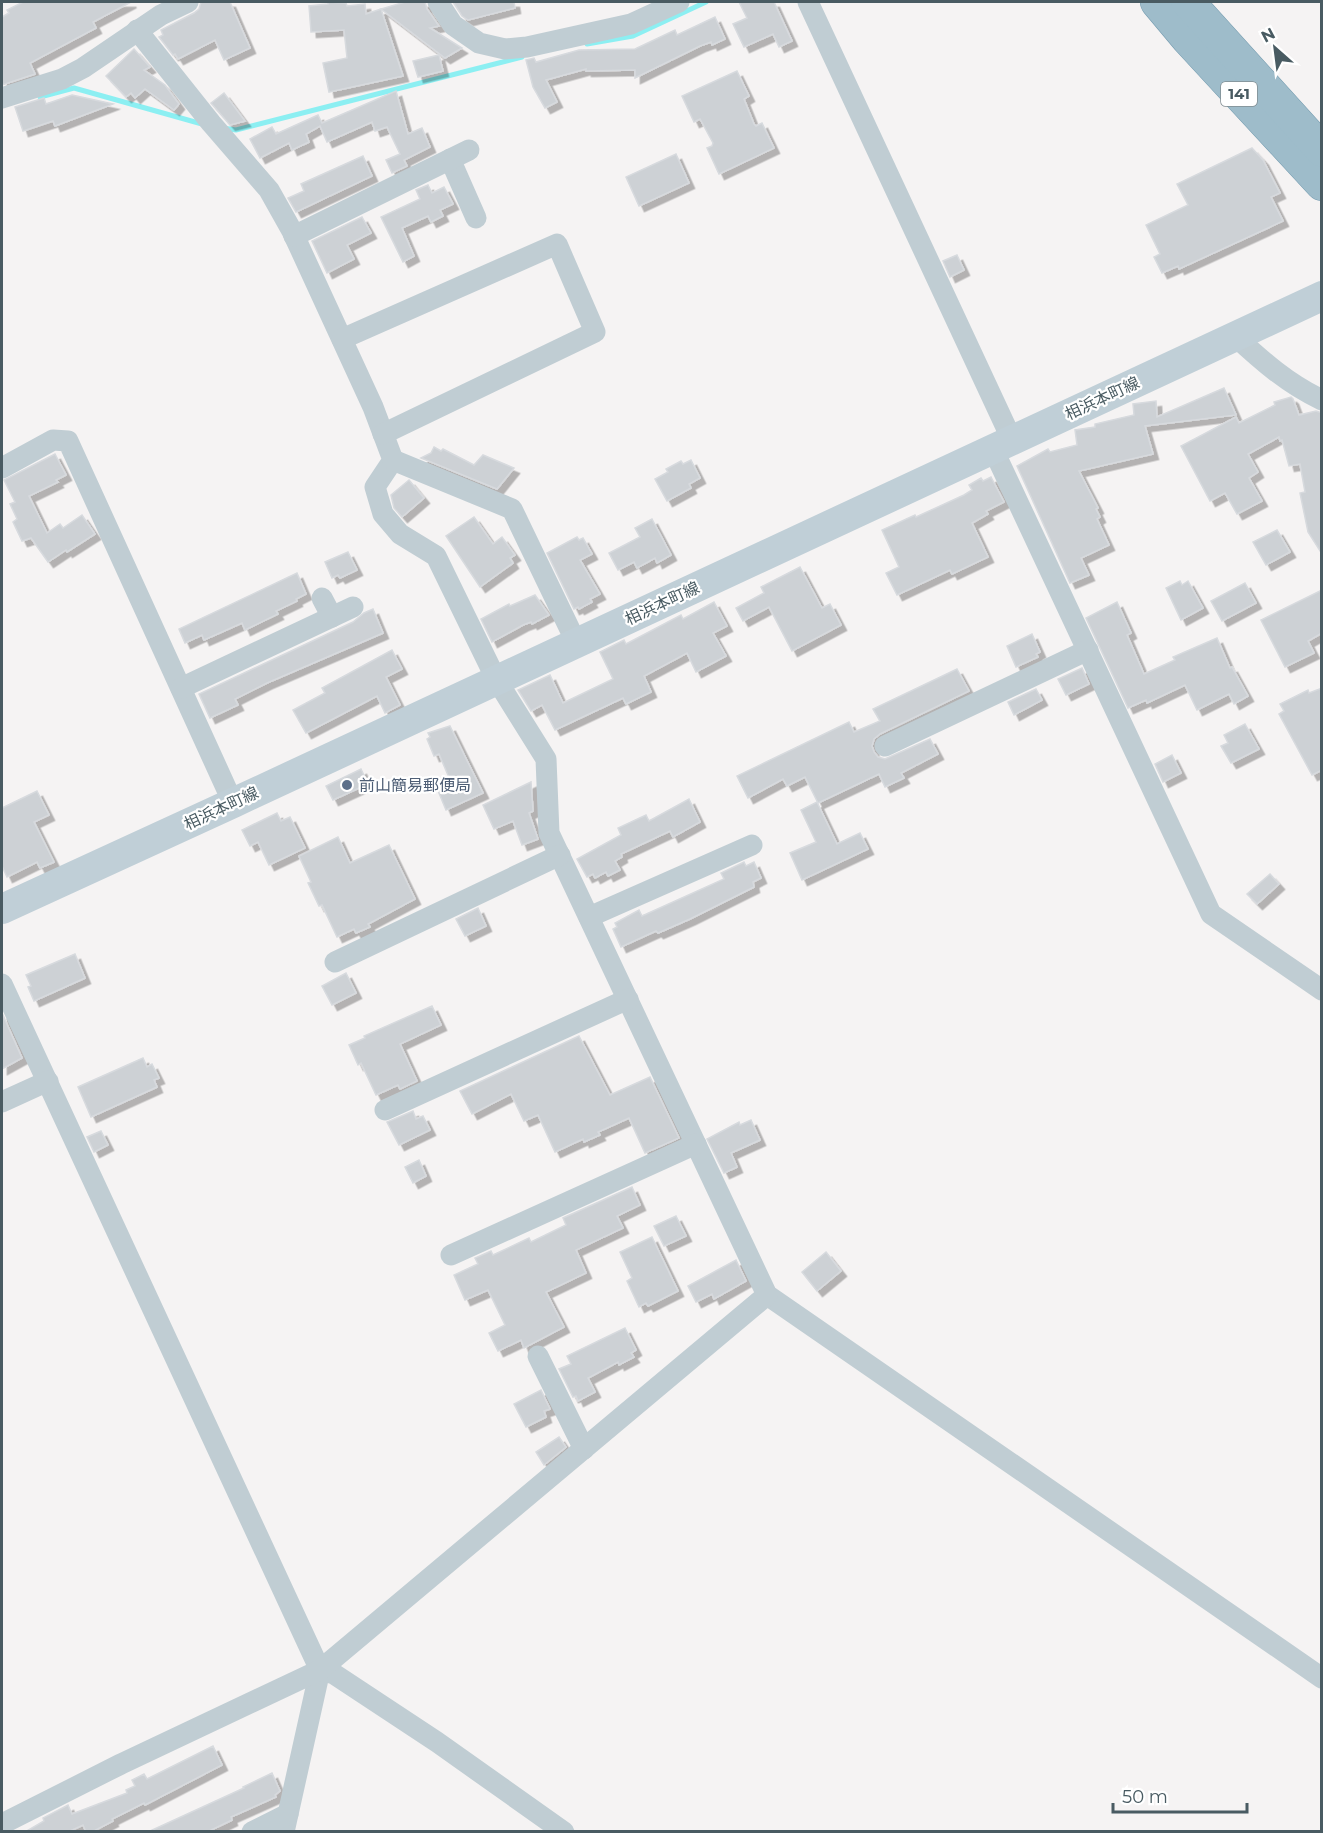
<svg xmlns="http://www.w3.org/2000/svg" width="1323" height="1833" viewBox="0 0 1323 1833" font-family="Montserrat,'Noto Sans JP',sans-serif">
  <style>
    .lines { fill: none; stroke-linecap: round; stroke-linejoin: round }
    .stream { stroke: #8ceff2; stroke-width: 5 }
    .building { fill: #cdd1d5; stroke: #d7dade; stroke-width: 1.5; filter: url(#shadow) }
    .trunk-casing { stroke: #749baf; stroke-width: 34 }
    .minor { stroke: #c0cdd3; stroke-width: 21 }
    .secondary { stroke: #c0cfd7; stroke-width: 30 }
    .trunk { stroke: #9ebcca; stroke-width: 33 }
    .service-dot { fill: #5c6f8a; stroke: #fff; stroke-width: 2 }
    .labels { text-anchor: middle; stroke-width: 4.5; stroke-linejoin: round; paint-order: stroke }
    .shield { fill: #fff; stroke: #808c91; stroke-width: 1.5 }
    .shield-label { font-size: 15px; font-weight: bold; fill: #495b62 }
    .street-label { font-size: 16px; fill: #495b62; stroke: #fff }
    .service-label { font-size: 16px; fill: #4e5e75; stroke: #fff; text-anchor: start }
  </style>
  <defs>
    <filter id="shadow"><feDropShadow dx="5.5" dy="5.5" stdDeviation="0" flood-color="#0004"/></filter>
  </defs>
  <rect width="100%" height="100%" fill="#f5f3f3"/>
  <g class="lines">
    <g class="stream">
      <polyline points="587,44 633,36 706,2"/>
      <polyline points="40,97 74,88 202,124"/>
      <polyline points="223,128 236,130 522,57"/>
    </g>
  </g>
  <g class="building">
    <polygon points="23,2 131,2 93,22 96,28 30,63 35,74 2,85 2,17 9,13 7,10"/>
    <polygon points="201,2 230,2 250,48 224,60 215,40 178,59 175,54 173,55 159,37 163,35 161,30 194,13 199,9"/>
    <polygon points="328,2 346,3 347,6 365,4 366,14 381,9 403,76 329,92 323,63 347,58 344,30 311,32 309,6 328,4"/>
    <polygon points="405,2 425,2 427,9 439,26 430,28 462,48 445,58 381,9"/>
    <polygon points="453,2 514,2 515,8 468,20 462,16"/>
    <polygon points="739,2 774,2 792,41 779,47 773,34 744,47 733,24 747,18"/>
    <polygon points="715,17 725,39 712,45 711,42 700,46 635,78 635,70 586,71 586,69 546,80 557,102 545,108 533,87 526,60 534,58 536,62 579,50 635,49 675,30 677,35"/>
    <polygon points="134,49 150,67 144,70 165,85 179,104 174,110 145,89 135,98 131,93 126,97 106,76"/>
    <polygon points="439,55 443,71 418,77 413,61"/>
    <polygon points="737,71 749,96 744,99 754,124 756,126 762,123 774,148 719,174 707,148 712,146 713,143 700,119 694,122 682,96"/>
    <polygon points="396,91 408,134 422,128 430,147 404,160 407,166 392,173 386,160 400,154 387,127 375,131 372,122 327,142 320,126 306,134 309,142 292,150 289,143 260,158 250,139 272,127 276,134 318,115 322,123"/>
    <polygon points="224,93 245,121 230,125 211,103"/>
    <polygon points="72,95 113,104 55,126 53,121 23,131 15,107 44,98 46,104"/>
    <polygon points="1252,148 1263,160 1280,193 1271,197 1283,221 1179,269 1178,266 1162,273 1154,257 1160,254 1146,225 1188,205 1177,184"/>
    <polygon points="676,154 689,183 639,206 626,177"/>
    <polygon points="363,156 372,176 296,212 288,198 304,191 301,184"/>
    <polygon points="428,185 432,193 444,187 453,204 440,210 443,216 431,222 428,216 402,228 414,256 403,262 381,217 420,199 416,190"/>
    <polygon points="362,217 371,233 347,245 354,259 327,273 312,241"/>
    <polygon points="957,255 964,270 950,277 943,261"/>
    <polygon points="1224,388 1236,415 1145,426 1153,454 1079,471 1098,508 1096,509 1100,517 1097,519 1109,545 1081,558 1089,575 1070,583 1017,466 1048,449 1050,452 1077,445 1075,430 1095,427 1095,424 1134,415 1133,404 1156,401 1157,417"/>
    <polygon points="1291,397 1293,399 1299,415 1316,411 1322,413 1322,554 1308,532 1300,493 1305,492 1300,464 1289,466 1282,440 1280,441 1279,437 1248,454 1258,472 1249,478 1262,501 1237,514 1225,493 1210,501 1181,446 1236,417 1239,423 1275,405 1274,402"/>
    <polygon points="434,447 441,451 443,449 474,465 483,455 514,468 497,489 421,458 431,453"/>
    <polygon points="55,454 66,475 56,480 58,482 29,496 47,533 60,524 63,528 82,515 95,534 67,552 66,550 48,562 31,538 22,541 13,522 17,519 10,504 15,502 4,480"/>
    <polygon points="691,460 700,478 689,484 691,488 667,501 655,479 668,472 666,469 681,461 683,464"/>
    <polygon points="991,477 1004,502 986,511 988,514 972,523 988,557 952,574 950,570 897,595 886,573 899,567 882,530 915,515 916,517 964,495 972,490 969,485 981,478 983,481"/>
    <polygon points="409,480 424,498 402,517 394,508 391,495"/>
    <polygon points="474,517 493,544 502,537 515,555 510,558 513,563 480,587 446,536"/>
    <polygon points="652,519 671,555 657,563 655,558 637,568 634,562 618,570 609,553 640,537 635,528"/>
    <polygon points="1277,530 1290,552 1266,565 1253,542"/>
    <polygon points="577,537 579,540 583,538 592,554 580,560 600,594 590,599 592,602 579,609 578,607 574,609 547,553"/>
    <polygon points="348,552 357,570 340,578 338,575 332,578 325,562"/>
    <polygon points="800,567 822,608 830,604 841,625 792,651 769,607 743,621 736,608 764,593 761,587"/>
    <polygon points="297,573 306,594 296,599 297,601 276,611 278,614 245,630 242,623 204,640 202,635 185,643 179,629"/>
    <polygon points="1180,581 1182,585 1188,581 1203,608 1181,620 1166,588"/>
    <polygon points="1245,583 1256,603 1222,621 1211,601"/>
    <polygon points="1322,590 1322,633 1308,641 1314,653 1285,667 1261,620"/>
    <polygon points="535,595 549,615 532,624 531,622 523,625 492,642 481,619 509,604 510,606"/>
    <polygon points="714,602 727,626 713,633 726,656 696,672 687,653 644,676 651,692 626,704 623,698 555,730 542,705 531,711 518,690 550,675 563,703 613,679 600,652 624,640 626,644 681,615 683,619"/>
    <polygon points="1117,602 1131,633 1127,635 1144,674 1175,660 1173,657 1217,638 1230,668 1232,667 1248,696 1234,704 1229,694 1197,710 1185,685 1147,703 1146,700 1128,708 1086,618"/>
    <polygon points="373,609 383,633 267,683 235,699 238,705 210,718 199,694 353,622 364,613"/>
    <polygon points="1032,634 1040,652 1036,654 1038,657 1016,667 1007,646"/>
    <polygon points="392,650 402,669 386,677 400,705 385,713 377,696 306,733 293,710 325,693 322,688"/>
    <polygon points="1082,668 1089,684 1066,695 1058,679"/>
    <polygon points="957,669 969,691 880,734 874,739 872,746 874,752 878,757 885,759 930,739 938,754 901,773 904,778 885,787 879,774 818,803 805,777 787,786 783,779 748,798 737,776 849,722 854,732 880,721 873,709"/>
    <polygon points="1322,688 1322,770 1312,775 1279,714 1284,711 1280,704 1308,690 1309,693"/>
    <polygon points="1036,689 1042,700 1014,715 1008,702"/>
    <polygon points="1245,724 1259,749 1231,763 1221,746 1228,743 1224,735"/>
    <polygon points="450,726 483,793 446,810 436,786 450,780 439,754 434,756 427,739 430,737 428,733"/>
    <polygon points="1172,755 1181,773 1163,782 1155,764"/>
    <polygon points="361,769 368,784 333,800 326,786"/>
    <polygon points="531,782 533,811 529,813 538,839 522,845 513,821 494,829 483,805"/>
    <polygon points="37,791 49,815 34,822 54,862 40,868 37,862 7,877 2,866 2,808"/>
    <polygon points="689,799 700,822 673,837 670,831 621,854 622,857 615,861 620,870 608,876 606,872 595,878 593,874 587,877 577,859 621,835 618,828 646,815 649,821"/>
    <polygon points="817,802 837,844 860,833 868,849 802,880 790,853 816,842 801,810"/>
    <polygon points="277,813 281,821 290,817 305,848 269,865 258,842 250,846 242,830"/>
    <polygon points="338,837 350,863 389,845 415,899 368,924 370,927 356,933 354,929 337,937 322,905 319,906 308,883 311,882 299,856"/>
    <polygon points="744,862 746,866 754,862 761,878 753,882 754,887 690,919 658,933 656,931 621,947 613,929 617,927 615,923 639,910 642,916 724,879 721,873"/>
    <polygon points="1270,874 1279,884 1257,904 1247,894"/>
    <polygon points="478,908 486,926 465,936 456,919"/>
    <polygon points="75,954 85,978 34,1001 28,987 31,986 26,975"/>
    <polygon points="346,973 356,993 332,1005 322,986"/>
    <polygon points="432,1006 441,1025 400,1044 417,1081 400,1089 398,1085 376,1095 361,1063 358,1065 349,1045 365,1038 364,1036"/>
    <polygon points="2,1013 22,1058 2,1069"/>
    <polygon points="579,1036 610,1095 650,1077 679,1138 645,1153 629,1118 598,1132 600,1135 584,1142 583,1139 555,1152 538,1115 524,1121 511,1094 472,1114 460,1091"/>
    <polygon points="143,1058 147,1067 152,1064 159,1078 154,1080 157,1087 91,1117 78,1087"/>
    <polygon points="413,1111 416,1119 423,1116 430,1130 399,1145 387,1122"/>
    <polygon points="751,1120 760,1140 731,1153 737,1167 724,1173 707,1139 739,1122 740,1125"/>
    <polygon points="101,1131 108,1145 94,1152 87,1137"/>
    <polygon points="419,1160 426,1176 413,1183 405,1167"/>
    <polygon points="632,1187 640,1205 617,1216 623,1228 576,1250 586,1273 546,1292 564,1327 524,1348 521,1340 498,1351 489,1333 505,1325 488,1290 465,1300 454,1275 478,1264 475,1258 491,1251 493,1255 529,1238 531,1242 566,1225 563,1218"/>
    <polygon points="676,1216 686,1236 664,1246 654,1226"/>
    <polygon points="652,1237 678,1291 648,1306 646,1303 639,1307 627,1281 632,1278 620,1252"/>
    <polygon points="826,1252 841,1271 817,1291 802,1272"/>
    <polygon points="736,1260 746,1281 714,1299 712,1294 696,1302 688,1286"/>
    <polygon points="625,1328 636,1350 631,1353 634,1357 619,1365 618,1362 588,1378 595,1392 578,1401 576,1396 573,1397 559,1369 571,1364 567,1356"/>
    <polygon points="541,1390 550,1409 544,1411 546,1417 526,1427 514,1404"/>
    <polygon points="559,1437 566,1447 544,1465 536,1452"/>
    <polygon points="213,1746 222,1765 145,1805 144,1803 112,1819 113,1821 92,1832 86,1832 83,1825 68,1832 25,1832 44,1821 43,1818 68,1805 72,1814 127,1793 126,1790 135,1786 132,1780 144,1774 147,1779"/>
    <polygon points="272,1773 280,1791 275,1795 276,1797 231,1817 232,1820 207,1832 148,1832 244,1788 243,1787"/>
  </g>
  <g class="lines">
    <defs>
      <g id="trunk">
        <polyline points="1157,2 1188,39 1322,184"/>
        <polyline points="1188,2 1322,150"/>
      </g>
    </defs>
    <use href="#trunk" class="trunk-casing"/>
    <g class="minor">
      <polyline points="438,2 453,25 479,43 505,49 527,47 631,24 679,2"/>
      <polyline points="808,2 1012,440"/>
      <polyline points="137,30 211,123 269,190 292,231 373,407 393,460 375,487 383,514 400,534 436,556 496,679 546,759 549,833 767,1295 1322,1678"/>
      <polyline points="2,98 62,79 83,68 161,15 188,2"/>
      <polyline points="450,159 476,218"/>
      <polyline points="294,236 469,150"/>
      <path d="M1235 336C1262 361 1288 384 1322 400"/>
      <polyline points="342,339 557,244 595,332 383,434"/>
      <polyline points="993,449 1211,914 1322,990"/>
      <polyline points="393,460 512,509 576,642"/>
      <polyline points="2,468 53,440 68,441 233,803"/>
      <polyline points="322,598 332,617"/>
      <polyline points="181,688 353,607"/>
      <polyline points="885,746 1088,650"/>
      <polyline points="589,917 752,845"/>
      <polyline points="335,962 560,855"/>
      <polyline points="2,984 320,1670 284,1832"/>
      <polyline points="2,1102 48,1081"/>
      <polyline points="385,1110 628,999"/>
      <polyline points="451,1255 696,1144"/>
      <polyline points="538,1356 584,1449"/>
      <polyline points="320,1670 334,1674 437,1742 564,1832"/>
      <polyline points="2,1824 121,1764 320,1670 767,1295"/>
      <polyline points="252,1832 288,1814"/>
    </g>
    <polyline class="secondary" points="2,909 233,803 1322,296"/>
    <use href="#trunk" class="trunk"/>
  </g>
  <circle class="service-dot" cx="347" cy="785" r="6"/>
  <g class="labels">
    <rect class="shield" x="1221" y="82" width="36" height="24" rx="4.5"/>
    <g class="shield-label">
      <text x="1239" y="99">141</text>
    </g>
    <g class="street-label">
      <text transform="translate(1102 398) rotate(-25)" y="6">相浜本町線</text>
      <text transform="translate(662 603) rotate(-25)" y="6">相浜本町線</text>
      <text transform="translate(221 808) rotate(-25)" y="6">相浜本町線</text>
    </g>
    <g class="service-label">
      <text x="359" y="791">前山簡易郵便局</text>
    </g>
  </g>
  <rect width="1323" height="1833" fill="none" stroke="#495b62" stroke-width="6"/>
  <g transform="translate(1275 48) rotate(332)" stroke="#ffffff" stroke-width="4.5" paint-order="stroke">
  <path d="M0-4.5L10 22L0 15L-10 22Z" fill="#495b62"/>
  <text y="-9" font-size="16" font-weight="bold" text-anchor="middle" fill="#495b62">N</text>
  </g>
  <path d="M1113 1803v9h134v-9" fill="none" stroke="#495b62" stroke-width="3"/>
  <text x="1122" y="1803" font-size="18" fill="#495b62" stroke="#ffffff" stroke-width="4.5" paint-order="stroke">50 m</text>
</svg>
